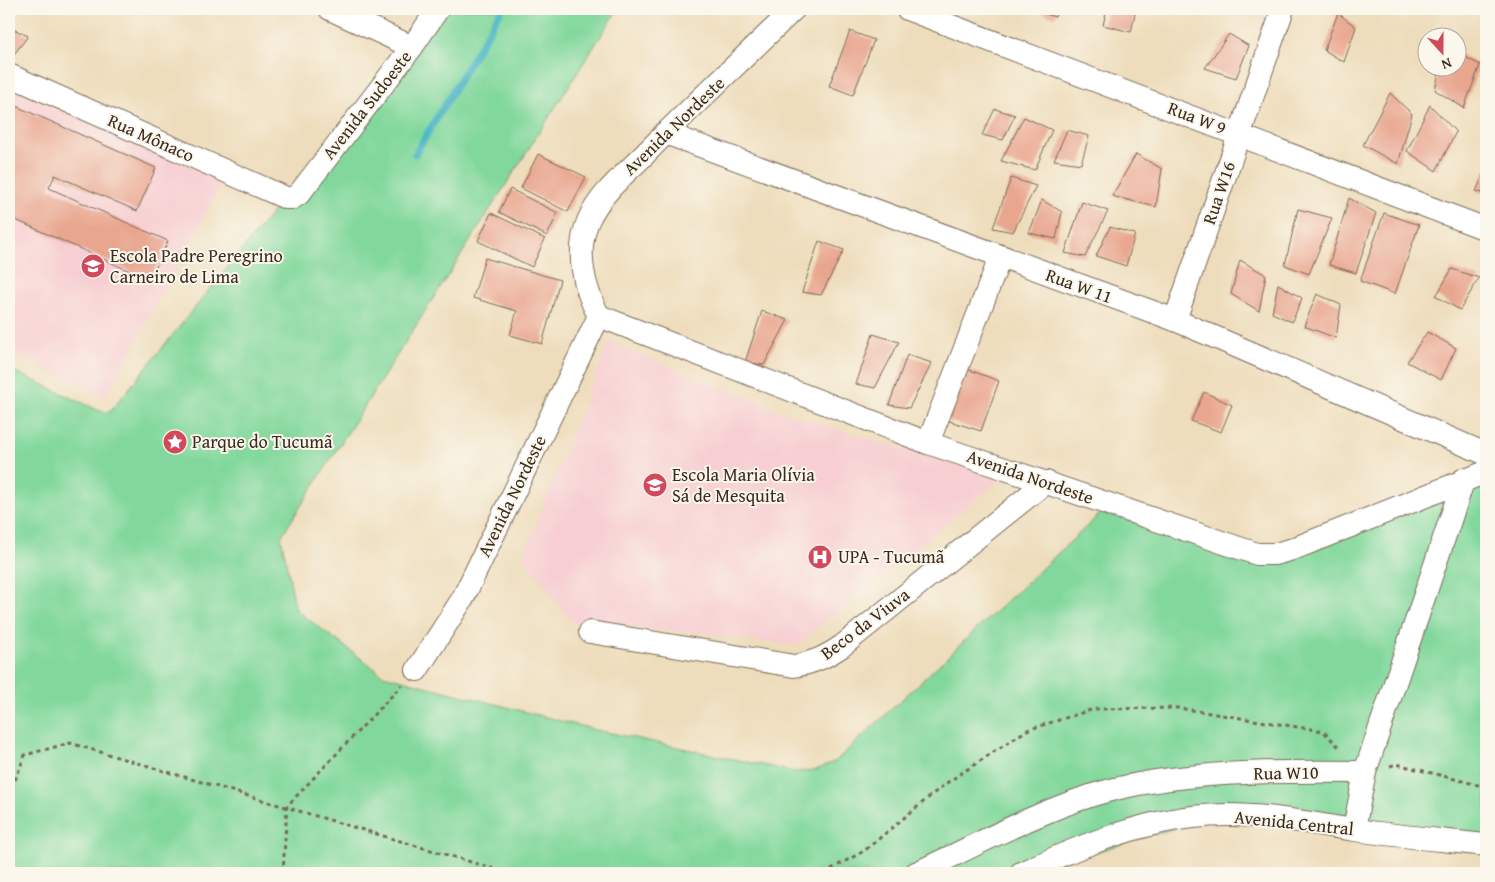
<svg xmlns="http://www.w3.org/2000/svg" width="1495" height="882" viewBox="0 0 1495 882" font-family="'Gentium Book Plus',serif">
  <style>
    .built { fill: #f7cfd2 }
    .park { fill: #82d89c; stroke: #5e815d }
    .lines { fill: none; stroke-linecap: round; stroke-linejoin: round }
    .stream { stroke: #4ab6c5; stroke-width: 7 }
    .building { fill: #e9a68f }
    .minor-casing { stroke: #7a6955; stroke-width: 24 }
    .path { stroke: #7a6955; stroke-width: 3; stroke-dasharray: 4 4; stroke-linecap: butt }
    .minor { stroke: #fff; stroke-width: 22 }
    .labels { text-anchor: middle; stroke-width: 4; stroke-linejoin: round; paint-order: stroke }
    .street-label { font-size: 18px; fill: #3b2a1e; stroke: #fbf7ec }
    .poi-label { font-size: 18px; fill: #3b2a1e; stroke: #fbf7ec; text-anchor: start }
  </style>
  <rect width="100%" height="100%" fill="#fbf7ec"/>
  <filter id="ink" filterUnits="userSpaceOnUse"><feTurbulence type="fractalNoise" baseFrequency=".02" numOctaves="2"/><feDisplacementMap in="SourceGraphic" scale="10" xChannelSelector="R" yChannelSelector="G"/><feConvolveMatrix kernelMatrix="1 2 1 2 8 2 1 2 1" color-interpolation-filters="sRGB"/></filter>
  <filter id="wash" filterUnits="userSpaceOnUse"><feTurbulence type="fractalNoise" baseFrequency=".0096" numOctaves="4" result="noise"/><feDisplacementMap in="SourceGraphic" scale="20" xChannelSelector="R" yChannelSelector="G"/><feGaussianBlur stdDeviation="1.12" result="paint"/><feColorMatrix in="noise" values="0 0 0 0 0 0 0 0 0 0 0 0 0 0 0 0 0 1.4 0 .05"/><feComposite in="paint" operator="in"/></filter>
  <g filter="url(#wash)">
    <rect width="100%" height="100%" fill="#eeddbc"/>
    <g class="built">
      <polygon points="9,87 223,181 106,397 9,351"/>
      <polygon points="609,342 784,413 1001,479 796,646 707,634 572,623 523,556"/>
    </g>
    <polygon class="park" points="434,9 618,9 281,537 296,610 383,675 592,729 795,772 816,770 836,761 1101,513 1253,553 1486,472 1486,848 1214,816 1026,873 9,873 9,369 100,411 110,412 416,36"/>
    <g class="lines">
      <polyline class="stream" points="415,154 502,9"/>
    </g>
    <g id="blocks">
      <g class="building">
        <polygon points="1030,9 1058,9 1055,17"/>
        <polygon points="1107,9 1136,9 1131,32 1103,25"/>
        <polygon points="1338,13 1356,27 1344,62 1324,50"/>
        <polygon points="9,27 28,36 9,61"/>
        <polygon points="850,31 874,40 853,95 829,86"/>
        <polygon points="1229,34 1249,46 1236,78 1205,68"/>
        <polygon points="1458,53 1480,65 1464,108 1435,90 1440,68 1458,68"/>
        <polygon points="1390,93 1412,114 1398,164 1363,145"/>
        <polygon points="9,103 156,168 137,211 55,175 49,188 168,241 150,280 9,217"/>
        <polygon points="1430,105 1456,132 1436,171 1407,151"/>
        <polygon points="995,109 1015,115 1003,140 982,135"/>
        <polygon points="1024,117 1052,130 1035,170 1001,161"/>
        <polygon points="1067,130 1089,136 1081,164 1054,160"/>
        <polygon points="538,154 586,177 568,212 521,188"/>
        <polygon points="1136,154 1162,169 1156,207 1112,196"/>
        <polygon points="1486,169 1486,194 1476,191"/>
        <polygon points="1011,178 1036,186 1013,232 993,228"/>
        <polygon points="510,189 558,213 547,236 499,212"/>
        <polygon points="1349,198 1376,213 1356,273 1329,265"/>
        <polygon points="1042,200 1062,212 1056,239 1029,233"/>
        <polygon points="1082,202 1108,211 1085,257 1065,253"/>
        <polygon points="1298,209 1332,218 1309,274 1285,265"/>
        <polygon points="491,213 545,239 532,267 478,241"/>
        <polygon points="1384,213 1419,225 1395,294 1360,281"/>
        <polygon points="1110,227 1135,234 1126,266 1096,256"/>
        <polygon points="819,241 844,250 821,295 802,292"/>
        <polygon points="485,258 560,280 542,344 510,335 517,311 473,298"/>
        <polygon points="1240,260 1266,275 1259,311 1231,294"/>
        <polygon points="1452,269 1479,278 1460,310 1436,296"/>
        <polygon points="1278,284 1302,298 1292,322 1272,313"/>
        <polygon points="1317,294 1341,305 1336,338 1304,326"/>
        <polygon points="762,311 788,320 764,365 745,362"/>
        <polygon points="1427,332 1456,348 1441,380 1407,362"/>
        <polygon points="873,334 899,342 875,388 856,384"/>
        <polygon points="907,355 932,363 909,408 889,405"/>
        <polygon points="967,369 999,381 981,431 946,420"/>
        <polygon points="1204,392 1232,405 1221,432 1191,421"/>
      </g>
    </g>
  </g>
  <g filter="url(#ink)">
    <use href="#blocks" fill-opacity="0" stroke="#7a6955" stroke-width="1"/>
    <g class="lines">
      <defs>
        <g id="minor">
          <polyline points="330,9 412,47"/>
          <path d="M794 9C744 58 693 105 644 155 624 175 600 194 588 221 575 252 584 289 599 316L928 443 1257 554H1275L1293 549 1486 472"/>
          <polyline points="907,9 1486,229"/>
          <polyline points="9,75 286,198 293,198 299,194 412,47 438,9"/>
          <polyline points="665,133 1175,320 1486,454"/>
          <polyline points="1175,320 1283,9"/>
          <polyline points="928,443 1000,258"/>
          <path d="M590 632 794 666C813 663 826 657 842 646L1046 482"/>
          <polyline points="417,670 463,598 599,316"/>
          <polyline points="1354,829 1365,772"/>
          <path d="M916 873C975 846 1032 814 1093 795 1174 770 1280 771 1365 772L1464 479"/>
          <path d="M1021 873C1073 849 1136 823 1193 817 1248 810 1301 822 1355 830 1398 836 1442 840 1486 845"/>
        </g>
      </defs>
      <use href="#minor" class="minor-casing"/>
      <g class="path">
        <polyline points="1390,766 1397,764 1486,787"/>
        <polyline points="9,795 25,755 70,743 508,873"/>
        <polyline points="283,873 287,806 402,685"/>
        <polyline points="824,873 864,851 945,784 1027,730 1094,709 1178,708 1323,731 1341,749"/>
      </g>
      <use href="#minor" class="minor"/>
    </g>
  </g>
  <defs>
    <symbol id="school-disc" viewBox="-11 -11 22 22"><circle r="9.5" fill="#d1495b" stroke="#fbf7ec"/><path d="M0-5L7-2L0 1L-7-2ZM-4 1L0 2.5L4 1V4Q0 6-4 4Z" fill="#fff"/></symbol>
    <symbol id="sight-disc" viewBox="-11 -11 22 22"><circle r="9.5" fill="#d1495b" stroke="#fbf7ec"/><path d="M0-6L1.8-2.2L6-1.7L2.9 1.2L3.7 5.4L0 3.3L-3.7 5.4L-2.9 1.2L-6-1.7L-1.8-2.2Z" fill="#fff"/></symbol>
    <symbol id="hospital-disc" viewBox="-11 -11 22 22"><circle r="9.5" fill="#d1495b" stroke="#fbf7ec"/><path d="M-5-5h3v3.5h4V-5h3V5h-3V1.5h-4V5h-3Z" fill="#fff"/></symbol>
  </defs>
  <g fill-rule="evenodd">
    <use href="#school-disc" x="79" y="252" width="28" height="28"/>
    <use href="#sight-disc" x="161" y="428" width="28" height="28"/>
    <use href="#school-disc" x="641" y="471" width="28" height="28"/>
    <use href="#hospital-disc" x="806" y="543" width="28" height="28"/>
  </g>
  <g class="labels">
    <g class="street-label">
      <text transform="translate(367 105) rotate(-52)" y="6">Avenida Sudoeste</text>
      <text transform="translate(1197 118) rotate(21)" y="6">Rua W 9</text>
      <text transform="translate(674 126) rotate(-44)" y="6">Avenida Nordeste</text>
      <text transform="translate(151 138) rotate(24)" y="6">Rua Mônaco</text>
      <text transform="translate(1219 193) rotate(-71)" y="6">Rua W16</text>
      <text transform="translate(1079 286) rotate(20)" y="6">Rua W 11</text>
      <text transform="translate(1030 477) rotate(19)" y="6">Avenida Nordeste</text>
      <text transform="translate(512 496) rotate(-64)" y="6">Avenida Nordeste</text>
      <text transform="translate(865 624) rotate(-37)" y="6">Beco da Viuva</text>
      <text transform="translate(1286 773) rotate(-1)" y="6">Rua W10</text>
      <text transform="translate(1294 823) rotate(6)" y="6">Avenida Central</text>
    </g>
    <g class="poi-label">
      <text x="110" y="262">Escola Padre Peregrino<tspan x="110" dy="21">Carneiro de Lima</tspan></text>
      <text x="192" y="448">Parque do Tucumã</text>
      <text x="672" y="481">Escola Maria Olívia<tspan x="672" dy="21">Sá de Mesquita</tspan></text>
      <text x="838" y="563">UPA - Tucumã</text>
    </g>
  </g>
  <rect width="1495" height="882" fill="none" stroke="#fbf7ec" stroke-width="30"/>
  <g transform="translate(1442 52) rotate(159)"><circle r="24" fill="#fbf7ec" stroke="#aea59a"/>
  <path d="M0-4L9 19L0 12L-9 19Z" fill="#d1495b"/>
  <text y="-8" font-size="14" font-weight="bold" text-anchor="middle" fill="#3b2a1e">N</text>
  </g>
</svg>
